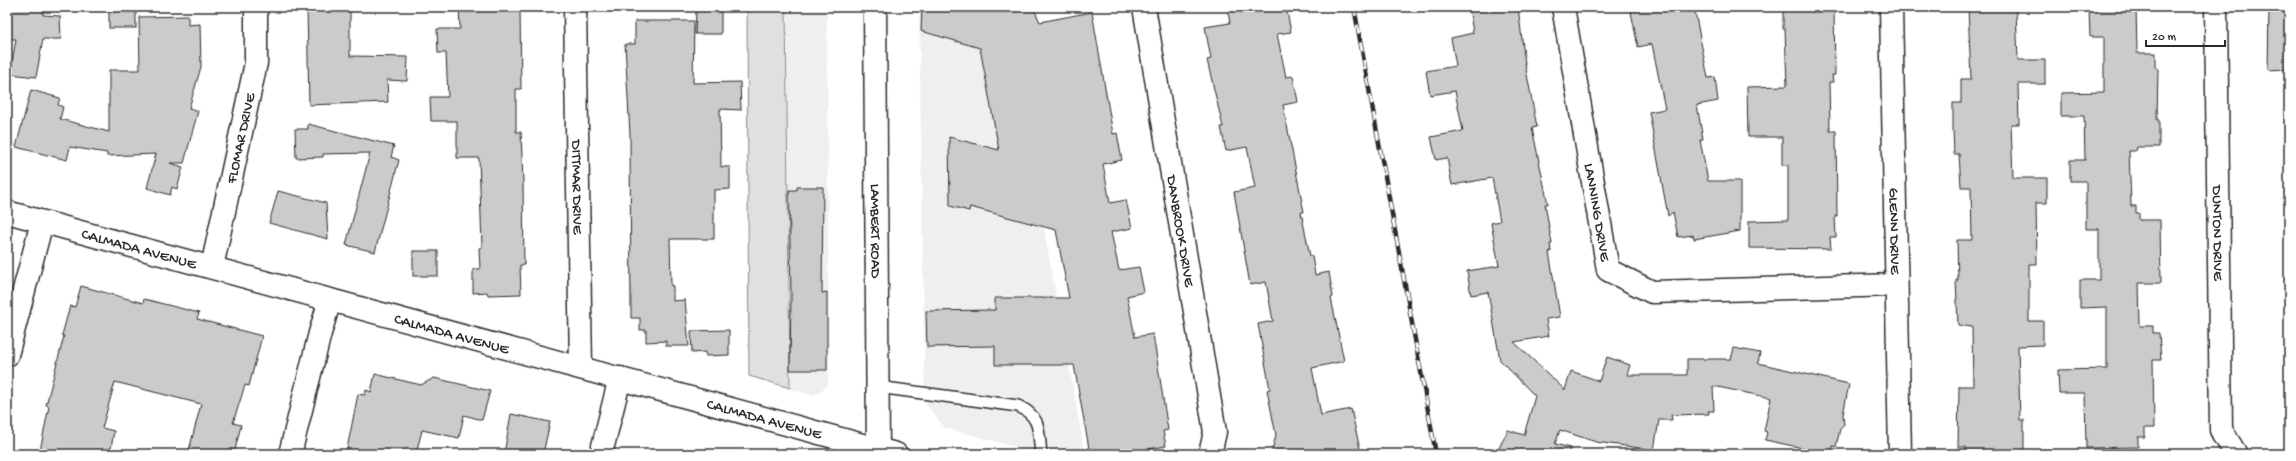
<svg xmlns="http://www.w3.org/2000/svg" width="2296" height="461" viewBox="0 0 2296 461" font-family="'Gochi Hand',sans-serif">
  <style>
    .built { fill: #efefef }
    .green { fill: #e0e0e0; stroke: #868686 }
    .building { fill: #cbcbcb; stroke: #2b2b2b }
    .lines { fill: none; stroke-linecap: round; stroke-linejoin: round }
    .service-casing { stroke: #2b2b2b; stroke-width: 14 }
    .minor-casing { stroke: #2b2b2b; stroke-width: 25 }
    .tertiary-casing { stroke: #2b2b2b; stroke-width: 25 }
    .secondary-casing { stroke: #2b2b2b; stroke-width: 25 }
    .service { stroke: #fff; stroke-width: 11 }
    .minor { stroke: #fff; stroke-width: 22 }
    .tertiary { stroke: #fff; stroke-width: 22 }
    .secondary { stroke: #fff; stroke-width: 22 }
    .rail-casing { stroke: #2b2b2b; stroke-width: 4.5 }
    .rail { stroke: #fff; stroke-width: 3; stroke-dasharray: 9; stroke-linecap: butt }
    .labels { text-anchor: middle; stroke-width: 3.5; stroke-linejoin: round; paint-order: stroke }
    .street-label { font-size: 15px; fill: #2b2b2b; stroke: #fff }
  </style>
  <rect width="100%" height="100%" fill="#fff"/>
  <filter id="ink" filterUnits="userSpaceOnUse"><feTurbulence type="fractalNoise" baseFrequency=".025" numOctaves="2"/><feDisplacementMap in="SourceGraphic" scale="8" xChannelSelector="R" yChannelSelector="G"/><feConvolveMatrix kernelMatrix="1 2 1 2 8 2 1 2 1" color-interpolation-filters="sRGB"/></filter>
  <g filter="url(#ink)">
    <g class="built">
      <polygon points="787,7 827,7 829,370 828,384 819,393 812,395 791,389"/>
      <polygon points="919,7 975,7 1005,16 1085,454 1043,454 945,428 925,403"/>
    </g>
    <polygon class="green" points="747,7 786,7 790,388 749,376"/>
    <g class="building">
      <polygon points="7,7 43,7 43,15 60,16 61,39 43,39 36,77 10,74 16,39 7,39"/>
      <rect x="109" y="7" width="27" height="21"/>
      <polygon points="307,7 350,7 350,56 408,57 407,81 387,80 388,102 309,105"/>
      <polygon points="459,7 520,7 521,89 516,89 516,132 521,132 523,182 524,265 520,265 521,294 488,295 487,292 473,293 473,269 480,269 479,248 482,247 479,158 457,158 457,121 431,121 430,97 448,97 446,53 438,53 437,29 460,29"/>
      <polygon points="922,7 964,7 979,11 980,7 1033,7 1040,22 1092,12 1113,134 1117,133 1122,160 1103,164 1110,203 1126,200 1132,228 1111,232 1119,270 1139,267 1144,292 1127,296 1135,337 1153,334 1168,430 1163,431 1166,446 1130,452 1129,450 1090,454 1074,365 995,365 995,346 927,347 926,311 995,310 995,298 1069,298 1056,230 970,207 969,211 950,206 949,137 999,150 980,48 921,31"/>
      <polygon points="1227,7 1286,7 1291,32 1277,34 1286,77 1293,76 1298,102 1283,105 1304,212 1301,212 1310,256 1312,256 1315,275 1329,272 1333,297 1331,298 1344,361 1312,368 1321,415 1351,409 1361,454 1271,454 1276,435 1267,390 1270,389 1258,324 1273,321 1266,282 1250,285 1234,192 1255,188 1247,147 1226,151 1221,127 1223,127 1207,60 1211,59 1205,27 1230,23"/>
      <polygon points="1469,7 1518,7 1525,64 1537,127 1532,128 1548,204 1545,204 1552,244 1550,244 1551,252 1549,252 1560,317 1546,319 1549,336 1514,342 1565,390 1571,371 1599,381 1607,357 1630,365 1627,375 1687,375 1687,359 1731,359 1734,348 1760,353 1758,363 1849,384 1843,415 1844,424 1840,429 1836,447 1833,446 1831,454 1765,440 1767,432 1764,431 1771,398 1713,386 1714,411 1708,411 1709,414 1671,415 1672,420 1659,420 1654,450 1596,442 1560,430 1555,444 1570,448 1569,454 1513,454 1498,450 1508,430 1524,435 1535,396 1500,360 1488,292 1471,295 1467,271 1499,266 1491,223 1500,221 1492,178 1452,185 1447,158 1436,160 1431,137 1463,131 1455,91 1430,95 1426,71 1456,66 1451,38 1473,33"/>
      <polygon points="1630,7 1694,7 1708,78 1715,77 1718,101 1697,105 1703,139 1700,140 1708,181 1740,181 1740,231 1694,239 1693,235 1678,237 1673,212 1668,216 1649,112 1665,109 1652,44 1638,47"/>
      <polygon points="1783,7 1834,7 1835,75 1832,75 1833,82 1829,82 1830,131 1836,131 1837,216 1835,216 1836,237 1830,237 1831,249 1749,248 1749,221 1788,220 1788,165 1782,165 1782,137 1748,137 1747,87 1787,86 1785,29 1783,29"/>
      <polygon points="1968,7 2016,10 2018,60 2045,60 2045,84 2018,84 2019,124 2011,124 2013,178 2047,178 2047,203 2036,203 2037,264 2029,264 2029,321 2043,321 2043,345 2018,346 2020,420 2024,420 2024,454 1966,454 1966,447 1958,447 1959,386 1973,386 1972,327 1958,325 1956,280 1958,280 1957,240 1972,240 1971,187 1961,187 1959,154 1954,154 1953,129 1953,103 1961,103 1961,79 1971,79"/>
      <polygon points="2100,7 2136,7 2137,53 2156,53 2156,68 2158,68 2157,120 2159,120 2159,147 2136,147 2135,151 2129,151 2131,206 2136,206 2136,213 2139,213 2139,220 2160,220 2161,283 2139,283 2140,326 2153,326 2153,333 2159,333 2161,360 2153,360 2154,428 2145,428 2145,437 2138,437 2138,447 2086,448 2085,393 2059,393 2058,370 2107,369 2107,307 2080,308 2080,280 2099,280 2099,229 2086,229 2086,181 2070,181 2070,160 2085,160 2084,116 2061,116 2061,93 2104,92 2104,37 2090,37 2089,10 2100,9"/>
      <polygon points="2269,7 2289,7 2289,69 2268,70"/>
      <polygon points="696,10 721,11 721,34 695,34"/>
      <polygon points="188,16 188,25 200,24 201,67 189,108 198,111 184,163 170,163 183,167 177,189 172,187 170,195 147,188 156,154 107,156 107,153 70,147 67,160 16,147 31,90 60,98 58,105 63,107 60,119 109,132 109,70 140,70 139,17"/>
      <polygon points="635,21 694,21 693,83 740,82 741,110 720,109 721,167 730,167 730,189 714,190 714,239 670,239 671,286 673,286 673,301 685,300 689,346 666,346 666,341 646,342 646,330 640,330 640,318 631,318 630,135 625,44 635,44"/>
      <polygon points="308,124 394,146 391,157 399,160 375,252 346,245 370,153 323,154 323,157 296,158 295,129 308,129"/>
      <polygon points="797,187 823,187 822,293 827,292 827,370 790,370 791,293 789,190 797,190"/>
      <polygon points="278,191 326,203 328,239 269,223"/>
      <rect x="413" y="251" width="25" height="25"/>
      <polygon points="81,286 143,303 144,299 199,313 197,319 262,336 249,386 245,385 233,423 241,425 234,454 188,454 201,404 115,382 102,428 114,431 110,454 58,454 40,451 49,406 46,405 64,336 62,335 70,306 75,307"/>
      <polygon points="729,330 729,355 706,356 705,352 692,353 691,331"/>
      <polygon points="375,374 421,385 434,378 490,391 482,420 464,415 459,438 422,430 416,454 346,454 358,394 365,395 366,390 371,392"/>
      <polygon points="511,414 550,422 543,454 504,454"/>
    </g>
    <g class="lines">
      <defs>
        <path id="service" d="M878 387 1018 406C1042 417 1038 431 1041 454"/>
        <g id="minor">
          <path id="s1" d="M575 7 581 367"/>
          <path id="s2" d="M1144 7 1215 432 1210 454"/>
          <path id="s3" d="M1563 7 1608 270 1652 292 1896 285"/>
          <path id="s4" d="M1891 7 1900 454"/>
          <path id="s5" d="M2216 7 2221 430 2236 454"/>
          <path id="s6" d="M212 267 256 63V7"/>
          <polyline points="7,355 42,222"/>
          <polyline points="290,454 320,333 330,300"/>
          <polyline points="601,454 620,378"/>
        </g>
        <g id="tertiary">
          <path id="s7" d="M7 212 896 454"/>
        </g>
        <g id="secondary">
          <path id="s8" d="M875 7 878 454"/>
        </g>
      </defs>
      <use href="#service" class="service-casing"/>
      <use href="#minor" class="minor-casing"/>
      <use href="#tertiary" class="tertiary-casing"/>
      <use href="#secondary" class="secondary-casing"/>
      <use href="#service" class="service"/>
      <use href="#minor" class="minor"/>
      <use href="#tertiary" class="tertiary"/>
      <use href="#secondary" class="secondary"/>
      <defs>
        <polyline id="rail" points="1354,7 1436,454"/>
      </defs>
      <use href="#rail" class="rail-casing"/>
      <use href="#rail" class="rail"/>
    </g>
  </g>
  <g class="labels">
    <g class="street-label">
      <text dy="5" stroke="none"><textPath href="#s6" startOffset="132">FLOMAR DRIVE</textPath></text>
      <text dy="5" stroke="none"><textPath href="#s1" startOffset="180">DITTMAR DRIVE</textPath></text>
      <text dy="5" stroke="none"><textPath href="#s3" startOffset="208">LANNING DRIVE</textPath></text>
      <text dy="5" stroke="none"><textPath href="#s8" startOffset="224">LAMBERT ROAD</textPath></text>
      <text dy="5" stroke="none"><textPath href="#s2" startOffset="227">DANBROOK DRIVE</textPath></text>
      <text dy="5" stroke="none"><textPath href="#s4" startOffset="224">GLENN DRIVE</textPath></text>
      <text dy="5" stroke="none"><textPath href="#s5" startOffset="226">DUNTON DRIVE</textPath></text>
      <text dy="5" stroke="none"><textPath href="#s7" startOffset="137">CALMADA AVENUE</textPath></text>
      <text dy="5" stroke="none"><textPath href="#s7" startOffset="461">CALMADA AVENUE</textPath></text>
      <text dy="5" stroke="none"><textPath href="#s7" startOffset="785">CALMADA AVENUE</textPath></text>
    </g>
  </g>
  <rect width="2296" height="461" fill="none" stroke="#fff" stroke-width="24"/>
  <rect x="12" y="12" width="2272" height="437" fill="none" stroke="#2b2b2b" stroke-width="1.5" filter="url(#ink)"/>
  <path d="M2146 40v6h79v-6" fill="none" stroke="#2b2b2b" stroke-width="2"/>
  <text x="2152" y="40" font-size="12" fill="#2b2b2b" stroke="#ffffff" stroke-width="3" paint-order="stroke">20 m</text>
</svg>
